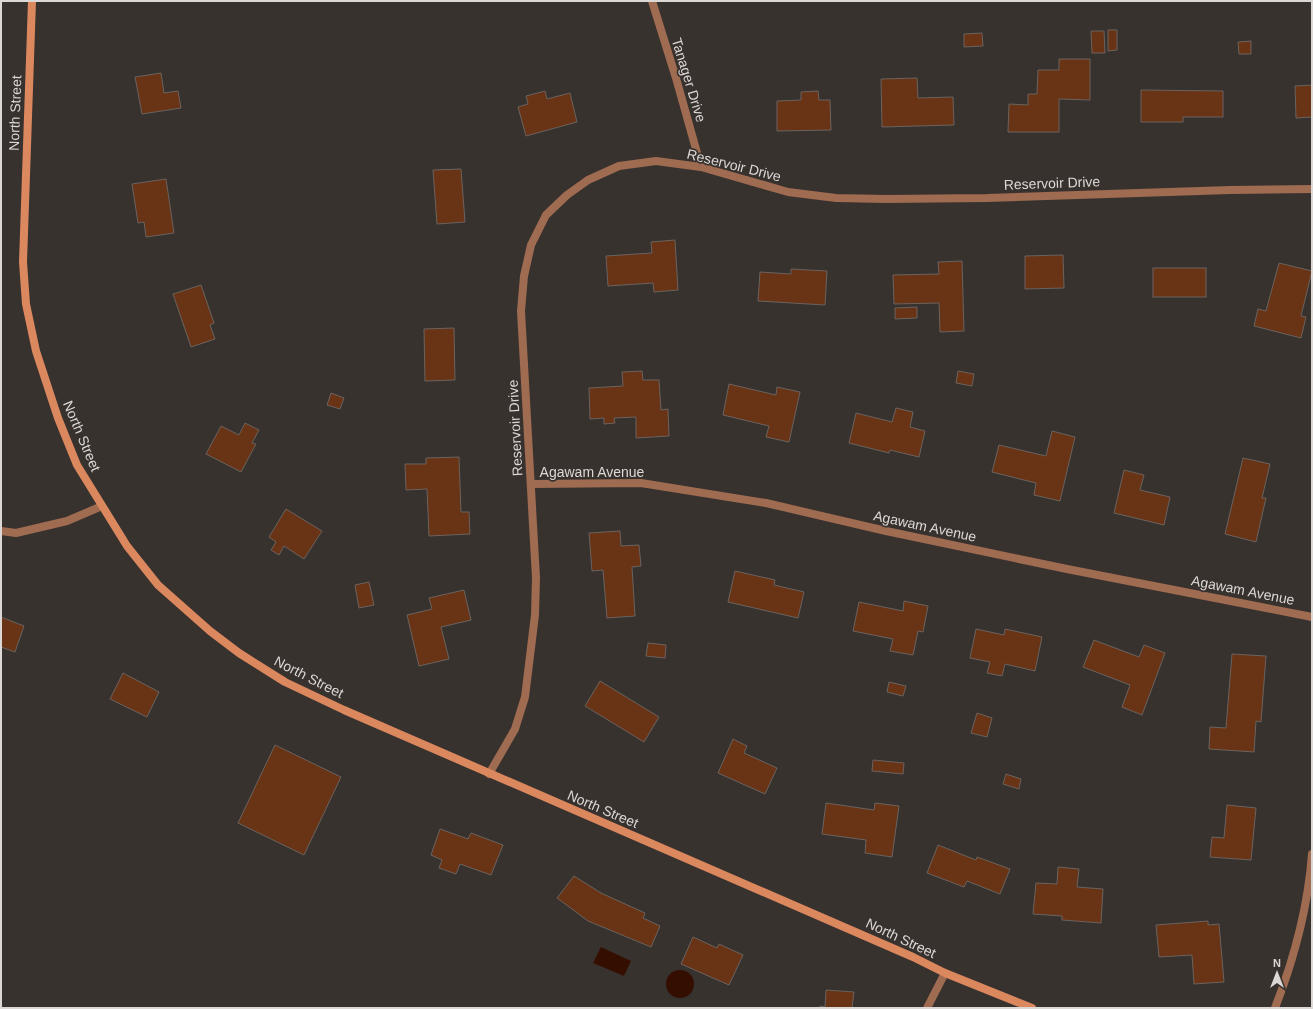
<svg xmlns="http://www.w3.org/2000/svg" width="1313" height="1009" viewBox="0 0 1313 1009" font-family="Arial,sans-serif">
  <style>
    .water { fill: #340f00 }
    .building { fill: #693315; stroke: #6a635f }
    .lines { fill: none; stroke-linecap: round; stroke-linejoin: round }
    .street { stroke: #9f6b51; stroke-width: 8 }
    .secondary { stroke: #db885f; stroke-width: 8 }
    .labels { text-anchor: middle; stroke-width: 3.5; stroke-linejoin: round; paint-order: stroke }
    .street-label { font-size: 14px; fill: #dcd8d6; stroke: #38322f }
  </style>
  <rect width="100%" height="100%" fill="#38322f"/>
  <g class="water">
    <polygon points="601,947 631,961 624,976 593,963"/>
    <circle cx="680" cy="984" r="14"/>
  </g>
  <g class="building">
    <polygon points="1108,30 1117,30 1117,50 1108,51"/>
    <polygon points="1091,31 1104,31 1105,53 1092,53"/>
    <polygon points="982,33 983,46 964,47 964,34"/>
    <polygon points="1251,41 1251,54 1239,54 1238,42"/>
    <polygon points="1059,59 1090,59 1090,100 1059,99 1059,132 1008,132 1009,104 1028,105 1028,94 1037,94 1038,70 1059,70"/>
    <polygon points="161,73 164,93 178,91 181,108 142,114 135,77"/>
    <polygon points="917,78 918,98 953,97 954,125 882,127 881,79"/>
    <polygon points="1312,85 1312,117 1296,118 1295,86"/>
    <polygon points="1141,90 1223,91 1223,117 1183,117 1183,122 1141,122"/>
    <polygon points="545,91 547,99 570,93 577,122 526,136 518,107 528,104 526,96"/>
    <polygon points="818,91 819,100 830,100 831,130 777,131 777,101 801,100 801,92"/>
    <polygon points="461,169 465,222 437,224 433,170"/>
    <polygon points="166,179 174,233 146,237 144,222 138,223 132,184"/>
    <polygon points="675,240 678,290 654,292 653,283 608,286 606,256 652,253 651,242"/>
    <polygon points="1063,255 1064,288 1025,289 1025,256"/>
    <polygon points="962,261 964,331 940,332 939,303 894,304 893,275 939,274 938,262"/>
    <polygon points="1279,263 1312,271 1301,316 1306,317 1301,338 1254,326 1258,309 1266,311"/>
    <rect x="1153" y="268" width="53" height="29"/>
    <polygon points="791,269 827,271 825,305 758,301 760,272 791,274"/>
    <polygon points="201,285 214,323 210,325 215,339 191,347 173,294"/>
    <polygon points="917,307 917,318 895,319 895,308"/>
    <polygon points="454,328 455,380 425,381 424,329"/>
    <polygon points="642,371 643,380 659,380 661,410 668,409 669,436 636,438 636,417 614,418 615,423 604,424 604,418 590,419 589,388 623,386 622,372"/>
    <polygon points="958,371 974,374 972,386 956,383"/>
    <polygon points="729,384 776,395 777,387 800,392 789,442 766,437 769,426 723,415"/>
    <polygon points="331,393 344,398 340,409 327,405"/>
    <polygon points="896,408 913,412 910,427 925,431 919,457 890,450 889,453 849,443 856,413 892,422"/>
    <polygon points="245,423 259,430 252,443 256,444 241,472 206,454 221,426 239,435"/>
    <polygon points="1052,431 1075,437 1060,501 1034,495 1036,483 992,472 999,445 1046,456"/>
    <polygon points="459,457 461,512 469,512 470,534 429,536 427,489 406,490 405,464 426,464 426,458"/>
    <polygon points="1243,458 1270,464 1262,498 1266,498 1256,542 1225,534"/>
    <polygon points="1124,470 1144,475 1140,490 1170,497 1164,525 1114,513"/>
    <polygon points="286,509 322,531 304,559 284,546 279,555 271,550 276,542 269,537"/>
    <polygon points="620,531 621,546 639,545 641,566 632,567 635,616 607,618 603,570 592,571 589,533"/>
    <polygon points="735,571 775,580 774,585 804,592 798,618 728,602"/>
    <polygon points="369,582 374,605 359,608 355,585"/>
    <polygon points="464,590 471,620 441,627 449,659 419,666 407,615 432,609 429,598"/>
    <polygon points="904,601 928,606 923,632 918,631 913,655 890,651 893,639 853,631 859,602 903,611"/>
    <polygon points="1,617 24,626 15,652 1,647"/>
    <polygon points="976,629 1004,635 1005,629 1042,637 1035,671 1005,664 1002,676 987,673 990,662 970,658"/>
    <polygon points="1094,640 1139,657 1144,645 1165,653 1142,715 1122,707 1130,685 1083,667"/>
    <polygon points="648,643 666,645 665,658 646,656"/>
    <polygon points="1232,654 1266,656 1261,722 1256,721 1254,752 1209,749 1210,727 1226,728"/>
    <polygon points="123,673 159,692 147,717 110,699"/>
    <polygon points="600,681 659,717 644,742 585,706"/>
    <polygon points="889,682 906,686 903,696 887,692"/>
    <polygon points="977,713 992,718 987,737 971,733"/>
    <polygon points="733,739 747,746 744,753 777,768 765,794 718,773"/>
    <polygon points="275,745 341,777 304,855 238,823"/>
    <polygon points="873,760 904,763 903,774 872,771"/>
    <polygon points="1006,774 1021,779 1019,789 1003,784"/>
    <polygon points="826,803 874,810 875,803 899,806 892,857 865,853 866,840 822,834"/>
    <polygon points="1227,805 1256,808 1251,860 1210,857 1212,837 1224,838"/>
    <polygon points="440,829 468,839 471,833 503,845 491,875 460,864 456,874 439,868 442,860 431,855"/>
    <polygon points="938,845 976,860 977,857 1010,869 1000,894 967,881 964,887 927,873"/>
    <polygon points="1058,867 1079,869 1077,887 1103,889 1101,923 1062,920 1062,916 1033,914 1036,883 1057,884"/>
    <polygon points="574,876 601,893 645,913 643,918 660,926 651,947 588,921 557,898"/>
    <polygon points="1208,921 1208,925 1219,924 1224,982 1194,984 1192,955 1159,957 1156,925"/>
    <polygon points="693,937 717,948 719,944 743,955 729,985 681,964"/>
    <polygon points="826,990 854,992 852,1008 820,1008 820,1006 825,1007"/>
  </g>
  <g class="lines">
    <g class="street">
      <polyline points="652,1 676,78 701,167"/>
      <polyline points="531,484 641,483 766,503 886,531 1067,569 1312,617"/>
      <polyline points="1,531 16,533 67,521 102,506"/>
      <polyline points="489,774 515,729 525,697 535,615 536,578 521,311 524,276 531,245 546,215 567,195 588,180 619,166 656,161 701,167 788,192 836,198 886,199 987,198 1230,190 1312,189"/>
      <polyline points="927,1008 945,973"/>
      <path d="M1275 1008C1294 959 1308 907 1312 854"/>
    </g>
    <polyline class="secondary" points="32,1 23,262 26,304 36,351 58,418 77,465 127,546 158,585 210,631 239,653 285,682 344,710 913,957 945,973 1032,1008"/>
  </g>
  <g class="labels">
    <g class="street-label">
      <text transform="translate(689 80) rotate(73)" y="5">Tanager Drive</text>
      <text transform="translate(15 113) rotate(-88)" y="5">North Street</text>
      <text transform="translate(734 165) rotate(14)" y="5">Reservoir Drive</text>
      <text transform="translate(1052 183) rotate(-2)" y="5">Reservoir Drive</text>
      <text transform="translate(515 428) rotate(-93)" y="5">Reservoir Drive</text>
      <text transform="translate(82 436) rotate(67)" y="5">North Street</text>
      <text x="592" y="477">Agawam Avenue</text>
      <text transform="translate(925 526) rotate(12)" y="5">Agawam Avenue</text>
      <text transform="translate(1243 590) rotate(11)" y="5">Agawam Avenue</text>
      <text transform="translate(309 677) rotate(27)" y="5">North Street</text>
      <text transform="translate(603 809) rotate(23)" y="5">North Street</text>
      <text transform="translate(901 938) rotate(25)" y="5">North Street</text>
    </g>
  </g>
  <rect width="1313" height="1009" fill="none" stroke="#dcd8d6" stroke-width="4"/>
  <g transform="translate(1277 973)" stroke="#38322f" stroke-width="3" paint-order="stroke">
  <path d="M0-3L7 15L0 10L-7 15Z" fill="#dcd8d6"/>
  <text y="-6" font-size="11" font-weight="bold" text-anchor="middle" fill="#dcd8d6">N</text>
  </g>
</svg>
